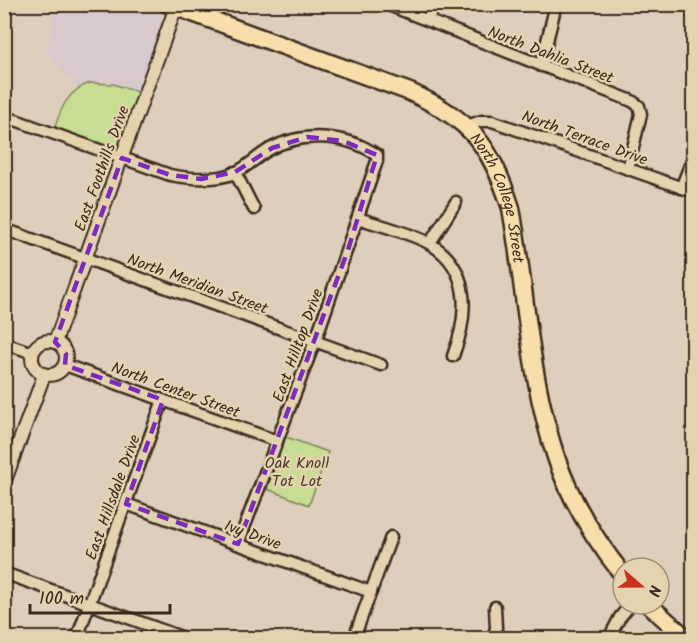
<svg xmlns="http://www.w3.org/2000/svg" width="698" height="643" viewBox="0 0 698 643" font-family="Kalam,sans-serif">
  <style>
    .built { fill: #d6cacd }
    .green { fill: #c6dd93; stroke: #808458; stroke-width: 1.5 }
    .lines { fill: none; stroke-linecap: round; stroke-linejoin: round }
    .minor-casing { stroke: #3b2a1e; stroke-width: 15 }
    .tertiary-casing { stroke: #3b2a1e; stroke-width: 16 }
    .primary-casing { stroke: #3b2a1e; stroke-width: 21 }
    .minor { stroke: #e5d3b0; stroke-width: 10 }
    .tertiary { stroke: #e5d3b0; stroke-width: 12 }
    .primary { stroke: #f8deab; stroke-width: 16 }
    .marked { fill: none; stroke: #7b2cbf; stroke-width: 4.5; stroke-dasharray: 12 8; stroke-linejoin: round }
    .labels { text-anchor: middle; stroke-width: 5; stroke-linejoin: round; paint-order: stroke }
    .street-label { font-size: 16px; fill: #3b2a1e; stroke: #e5d3b0 }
    .park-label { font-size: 16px; fill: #493c2a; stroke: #e5d3b0 }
  </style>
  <rect width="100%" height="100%" fill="#decfbd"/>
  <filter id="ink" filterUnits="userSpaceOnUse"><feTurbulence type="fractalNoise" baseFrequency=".0167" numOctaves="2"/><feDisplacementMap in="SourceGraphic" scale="12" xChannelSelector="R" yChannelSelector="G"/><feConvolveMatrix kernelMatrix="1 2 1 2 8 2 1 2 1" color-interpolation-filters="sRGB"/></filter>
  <g filter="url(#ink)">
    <polygon class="built" points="57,5 139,5 160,14 163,21 138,92 113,84 90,83 78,88 45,50 53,28 52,18"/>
    <g class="green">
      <path d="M90 83 113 84 138 92 119 144 109 147 55 127C61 107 69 90 90 83Z"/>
      <polygon points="286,437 328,452 309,505 267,489"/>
    </g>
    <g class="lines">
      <defs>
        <g id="minor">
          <polyline points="386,4 632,101 639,106 641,114 628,169"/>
          <polyline points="428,20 434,4"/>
          <polyline points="541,66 556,4"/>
          <path d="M4 116 170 175C191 179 214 181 235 173 247 167 258 156 270 149 301 131 347 134 377 155V161L318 333 238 544"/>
          <polyline points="467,126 481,121 492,121 694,192"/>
          <polyline points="235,172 254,209"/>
          <polyline points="681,188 694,155"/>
          <path d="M358 218C378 225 415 234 432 245 472 270 468 317 453 356"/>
          <polyline points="4,229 381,365"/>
          <polyline points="430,243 456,202"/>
          <polyline points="4,343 33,353"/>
          <polyline points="65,365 277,441"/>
          <polyline points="126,504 371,592"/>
          <polyline points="4,573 184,638"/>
          <polyline points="77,638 163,400"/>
          <polyline points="354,638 391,537"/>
          <polyline points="493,638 496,628 495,607"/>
          <polyline points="609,638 620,617 631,604"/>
        </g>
        <g id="tertiary">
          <circle cx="49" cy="358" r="17"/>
          <polyline points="55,342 177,4"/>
          <polyline points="4,483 44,375"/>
        </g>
        <g id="primary">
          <path id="s1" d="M168 4 410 92C471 120 490 144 511 208 526 291 529 379 557 460 571 501 596 541 623 575"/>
          <polyline points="648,604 686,638"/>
        </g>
      </defs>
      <use href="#minor" class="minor-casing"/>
      <use href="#tertiary" class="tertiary-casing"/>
      <use href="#primary" class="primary-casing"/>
      <use href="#minor" class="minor"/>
      <use href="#tertiary" class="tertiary"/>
      <use href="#primary" class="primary"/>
    </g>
  </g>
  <path class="marked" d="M307 137 343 141 377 155 348 250 238 544 126 504 163 400 65 365 66 354 55 342 122 158 170 175 201 179 235 172 272 148Z"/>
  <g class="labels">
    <g class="street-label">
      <text transform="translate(551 54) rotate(21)" y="6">North Dahlia Street</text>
      <text transform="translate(585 137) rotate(20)" y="6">North Terrace Drive</text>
      <text transform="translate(101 168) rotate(-70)" y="6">East Foothills Drive</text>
      <text dy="6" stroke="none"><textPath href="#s1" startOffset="404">North College Street</textPath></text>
      <text transform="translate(198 283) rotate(20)" y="6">North Meridian Street</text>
      <text transform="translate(297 345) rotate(-70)" y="6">East Hilltop Drive</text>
      <text transform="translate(176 389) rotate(20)" y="6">North Center Street</text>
      <text transform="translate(112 497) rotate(-70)" y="6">East Hillsdale Drive</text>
      <text transform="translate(253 534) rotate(20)" y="6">Ivy Drive</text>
    </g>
    <g class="park-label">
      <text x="297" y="468">Oak Knoll<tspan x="297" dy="18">Tot Lot</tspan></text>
    </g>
  </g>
  <rect width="698" height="643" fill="none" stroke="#e5d3b0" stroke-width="24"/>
  <rect x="12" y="12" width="674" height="619" fill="none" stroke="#3b2a1e" stroke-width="2" filter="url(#ink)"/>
  <g transform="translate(641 586) rotate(110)"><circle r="28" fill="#e5d3b0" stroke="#a18f76" stroke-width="1.5"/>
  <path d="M0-4.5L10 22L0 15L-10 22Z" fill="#c8321e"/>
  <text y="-9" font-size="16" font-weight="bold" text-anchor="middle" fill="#3b2a1e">N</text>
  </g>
  <path d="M30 604v9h140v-9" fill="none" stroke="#3b2a1e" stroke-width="3"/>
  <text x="39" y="604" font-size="18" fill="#3b2a1e" stroke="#e5d3b0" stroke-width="4.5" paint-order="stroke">100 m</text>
</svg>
